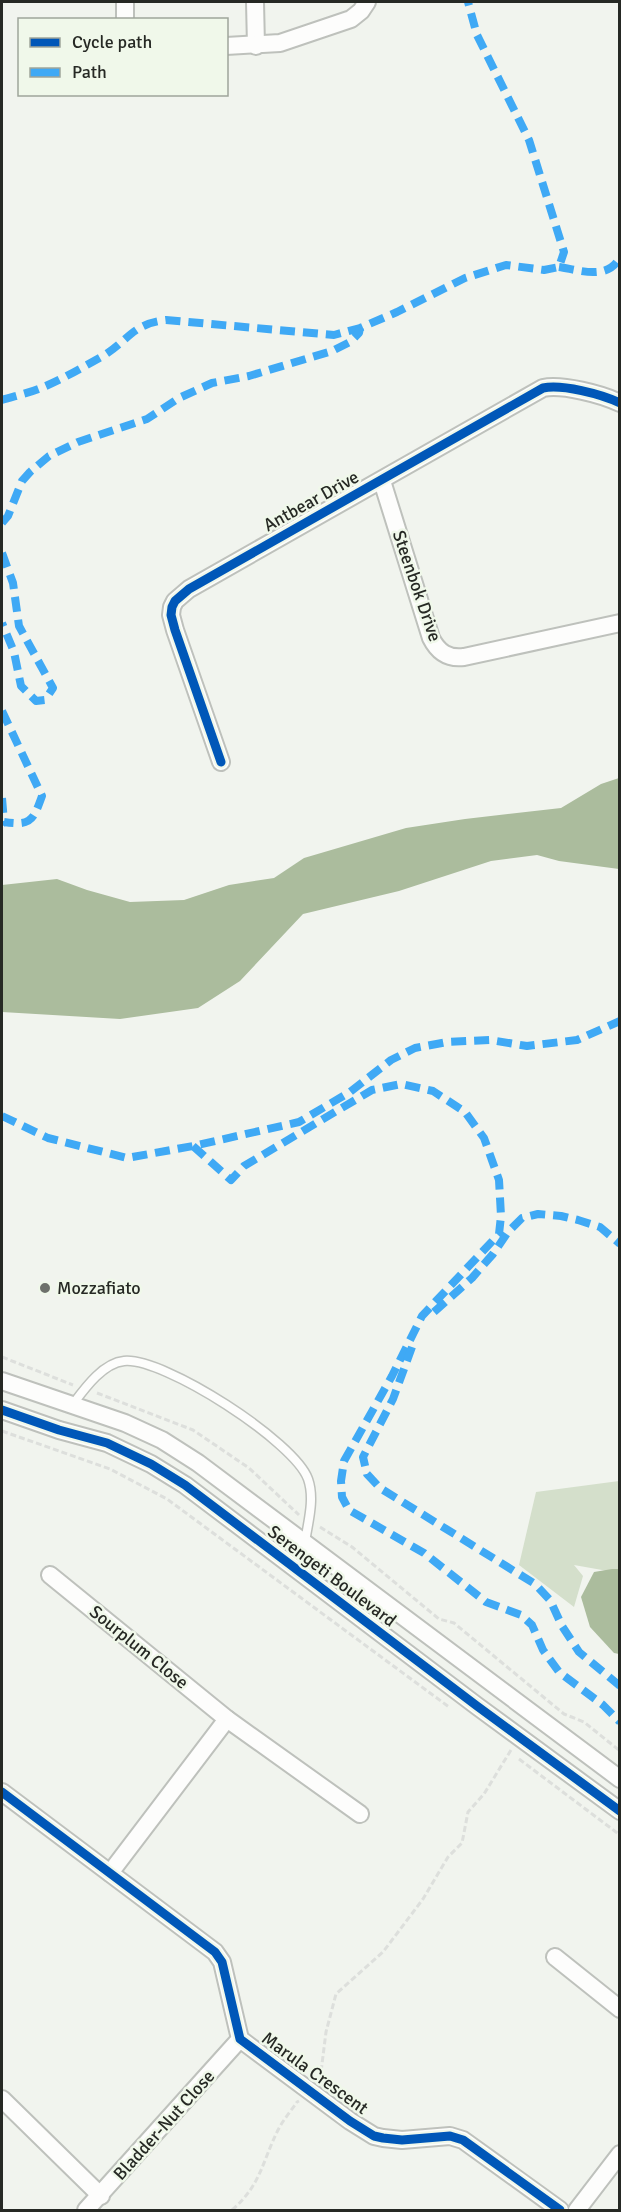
<svg xmlns="http://www.w3.org/2000/svg" width="621" height="2212" viewBox="0 0 621 2212" font-family="Signika,sans-serif">
  <style>
    .green { fill: #d4dfcb }
    .water { fill: #abbc9d }
    .lines { fill: none; stroke-linecap: round; stroke-linejoin: round }
    .service-casing { stroke: #bec1bc; stroke-width: 11 }
    .minor-casing { stroke: #bec1bc; stroke-width: 20 }
    .path { stroke: #dddfdc; stroke-width: 3; stroke-dasharray: 6 3; stroke-linecap: butt }
    .service { stroke: #fdfdfc; stroke-width: 8 }
    .minor { stroke: #fdfdfc; stroke-width: 16 }
    .quiet { stroke: #3fa9f5; stroke-width: 8; stroke-dasharray: 15 8; stroke-linecap: butt }
    .cycleway-casing { stroke: #f0f8ea; stroke-width: 13 }
    .cycleway { stroke: #0057b8; stroke-width: 9 }
    .poi-dot { fill: #6d706b; stroke: #f0f8ea; stroke-width: 2 }
    .labels { text-anchor: middle; stroke-width: 5; stroke-linejoin: round; paint-order: stroke }
    .street-label { font-size: 18px; fill: #262924; stroke: #f0f8ea }
    .poi-label { font-size: 18px; fill: #262924; stroke: #f0f8ea; text-anchor: start }
  </style>
  <rect width="100%" height="100%" fill="#f1f4ee"/>
  <polygon class="green" points="619,1481 619,1573 574,1565 583,1576 574,1607 519,1565 536,1492"/>
  <g class="water">
    <polygon points="619,778 619,869 559,861 537,855 491,861 399,891 303,914 240,981 198,1008 120,1019 2,1012 2,885 57,879 87,890 130,902 184,900 229,885 274,878 304,858 406,828 465,819 561,808 601,784"/>
    <polygon points="612,1569 619,1569 619,1654 614,1653 590,1627 581,1597 594,1572"/>
  </g>
  <g class="lines">
    <defs>
      <path id="service" d="M73 1404C85 1388 103 1363 124 1361 164 1357 295 1442 308 1479 315 1499 308 1522 305 1542"/>
      <g id="minor">
        <polyline points="255,2 256,46"/>
        <polyline points="125,20 125,2"/>
        <polyline points="226,46 280,43 351,19 361,11 367,2"/>
        <path d="M382 481 431 638C438 652 448 659 464 657L620 623"/>
        <path d="M221 762 175 630 171 615 172 607 175 601 189 589 543 388C562 384 601 394 620 403"/>
        <polyline points="2,1381 125,1423 162,1440 198,1463 620,1779"/>
        <polyline points="2,1410 59,1430 107,1443 151,1464 185,1485 477,1706 620,1811"/>
        <polyline points="50,1575 227,1719 360,1814"/>
        <polyline points="2,1792 215,1952 222,1962 240,2039 350,2121 374,2136 383,2138 402,2140 450,2136 463,2140 560,2210"/>
        <polyline points="110,1873 227,1719"/>
        <polyline points="555,1957 620,2009"/>
        <polyline points="2,2099 101,2196"/>
        <polyline points="86,2210 240,2039"/>
        <polyline points="577,2210 620,2154"/>
      </g>
    </defs>
    <use href="#service" class="service-casing"/>
    <use href="#minor" class="minor-casing"/>
    <g class="path">
      <polyline points="2,1357 73,1385"/>
      <polyline points="97,1393 193,1430 249,1468 299,1515"/>
      <polyline points="2,1431 110,1469 167,1499 449,1707"/>
      <polyline points="320,1527 352,1547 439,1619 454,1623 564,1714 584,1722 620,1751"/>
      <polyline points="519,1759 620,1835"/>
      <polyline points="320,2080 326,2032 336,1994 383,1952 423,1899 448,1857 462,1843 468,1812 484,1794 511,1750"/>
      <path d="M232 2210C261 2185 262 2162 278 2130 283 2120 291 2111 297 2102L299 2101"/>
    </g>
    <use href="#service" class="service"/>
    <use href="#minor" class="minor"/>
    <g class="quiet">
      <path d="M559 267C579 270 608 281 620 257"/>
      <path d="M2 400C15 396 29 393 41 388 63 379 83 367 103 356 129 340 132 324 166 320L334 335 360 328 397 312 465 278 506 265 544 270 559 267 564 252 529 140 477 35 468 2"/>
      <polyline points="2,523 8,516 22,481 30,472 49,456 78,442 147,419 179,398 212,383 249,376 332,351 350,342 359,333 360,328"/>
      <polyline points="2,553 13,583 19,626 53,688 45,700 36,701 21,686 14,652 2,623"/>
      <path d="M2 711 42 796C33 821 31 826 4 822"/>
      <polyline points="2,798 4,822 2,824"/>
      <polyline points="2,1116 48,1138 127,1158 193,1146 299,1122 350,1092 391,1060 415,1048 447,1042 490,1040 527,1046 577,1040 620,1021"/>
      <polyline points="193,1146 231,1180 244,1166 372,1090 401,1084 433,1091 465,1112 484,1138 499,1180 501,1216 499,1234 422,1316 392,1376 344,1461 341,1481 342,1497 349,1510 424,1553 486,1602 521,1615 532,1625 543,1650 559,1672 603,1705 620,1722"/>
      <polyline points="434,1312 472,1278 493,1254 508,1232 522,1218 538,1214 561,1216 578,1220 600,1227 620,1244"/>
      <polyline points="412,1347 393,1399 363,1457 367,1474 380,1488 535,1584 550,1600 562,1626 579,1652 620,1686"/>
    </g>
    <defs>
      <g id="cycleway">
        <path d="M221 762 175 630 171 615 172 607 175 601 189 589 543 388C562 384 601 394 620 403"/>
        <polyline points="2,1410 59,1430 107,1443 151,1464 185,1485 477,1706 620,1811"/>
        <polyline points="2,1792 215,1952 222,1962 240,2039 350,2121 374,2136 383,2138 402,2140 450,2136 463,2140 560,2210"/>
      </g>
    </defs>
    <use href="#cycleway" class="cycleway-casing"/>
    <use href="#cycleway" class="cycleway"/>
  </g>
  <circle class="poi-dot" cx="45" cy="1288" r="6"/>
  <g class="labels">
    <g class="street-label">
      <text transform="translate(311 501) rotate(-29)" y="6">Antbear Drive</text>
      <text transform="translate(417 586) rotate(71)" y="6">Steenbok Drive</text>
      <text transform="translate(332 1576) rotate(37)" y="6">Serengeti Boulevard</text>
      <text transform="translate(139 1647) rotate(39)" y="6">Sourplum Close</text>
      <text transform="translate(315 2073) rotate(36)" y="6">Marula Crescent</text>
      <text transform="translate(164 2125) rotate(-48)" y="6">Bladder-Nut Close</text>
    </g>
    <g class="poi-label">
      <text x="57" y="1294">Mozzafiato</text>
    </g>
  </g>
  <rect width="621" height="2212" fill="none" stroke="#262924" stroke-width="6"/>
  <rect x="18" y="18" width="210" height="78" fill="#f0f8ea" stroke="#9fa59b" stroke-width="1.5"/>
  <rect x="30" y="38" width="30" height="9" fill="#0057b8" stroke="#9fa59b" stroke-width="1.5"/>
  <text x="72" y="48" font-size="18" fill="#262924">Cycle path</text>
  <rect x="30" y="68" width="30" height="9" fill="#3fa9f5" stroke="#9fa59b" stroke-width="1.5"/>
  <text x="72" y="78" font-size="18" fill="#262924">Path</text>
</svg>
